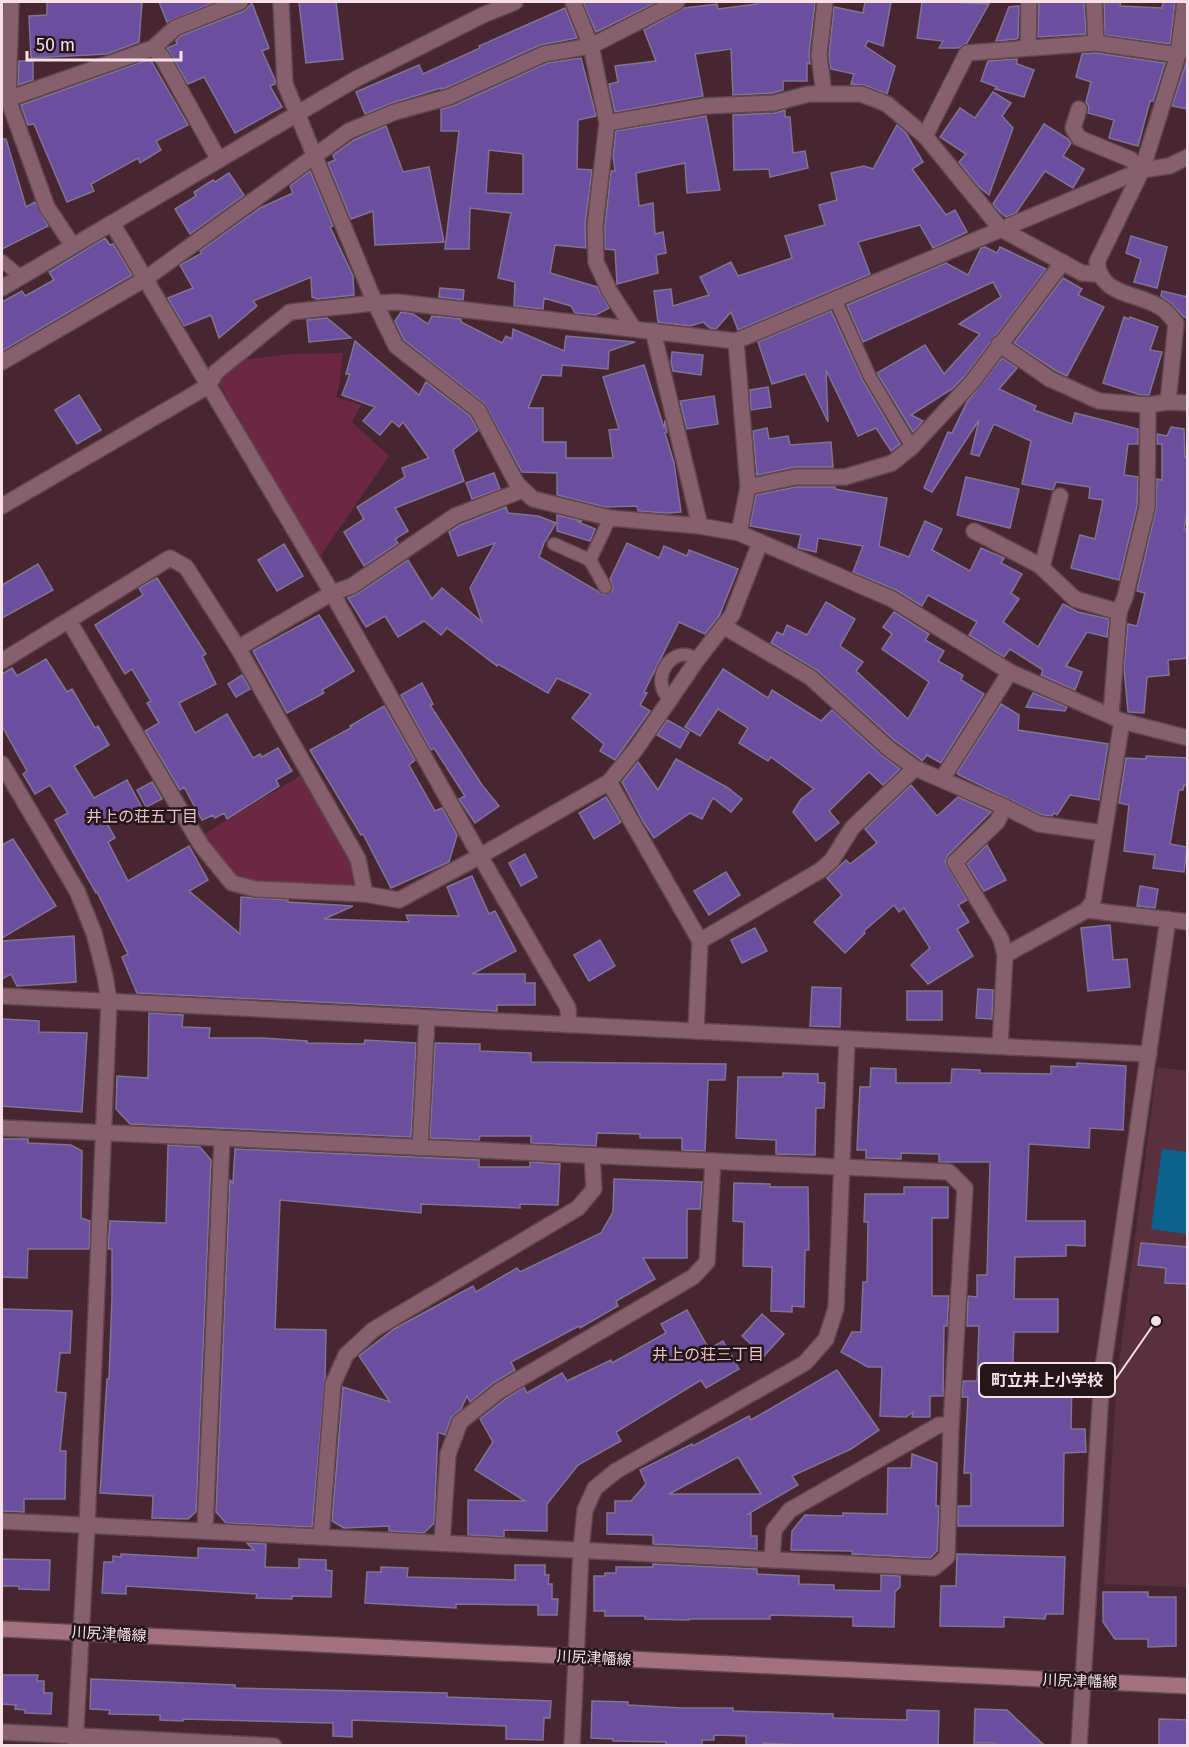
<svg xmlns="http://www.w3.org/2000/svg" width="1189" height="1747" viewBox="0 0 1189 1747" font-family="'Fira Sans','Noto Sans JP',sans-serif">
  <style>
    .built { fill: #58303e }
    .green { fill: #6c2842 }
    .water { fill: #0d618d }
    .building { fill: #6c4e9e; stroke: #7f7495; stroke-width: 1.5; fill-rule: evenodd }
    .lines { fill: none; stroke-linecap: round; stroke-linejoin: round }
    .service-casing { stroke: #61454f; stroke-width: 15 }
    .minor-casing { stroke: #61454f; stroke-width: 18 }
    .tertiary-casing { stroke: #61454f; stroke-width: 18 }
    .secondary-casing { stroke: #61454f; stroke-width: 18 }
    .service { stroke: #86606c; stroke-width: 12 }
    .minor { stroke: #86606c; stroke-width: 15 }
    .tertiary { stroke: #86606c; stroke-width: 15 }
    .secondary { stroke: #a27180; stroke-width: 15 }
    .labels { text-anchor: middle; stroke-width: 5; stroke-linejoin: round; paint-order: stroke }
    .street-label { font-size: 15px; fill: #f7e1e7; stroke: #241519 }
    .neighbourhood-label { font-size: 16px; fill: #ebc0cc; stroke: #241519 }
    .leader { fill: none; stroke: #f7e1e7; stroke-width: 2 }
    .callout-dot { fill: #f7e1e7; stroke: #241519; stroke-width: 2 }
    .callout { fill: #241519; stroke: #f7e1e7; stroke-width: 2 }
    .callout-label { font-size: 16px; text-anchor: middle; font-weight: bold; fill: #f7e1e7 }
  </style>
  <rect width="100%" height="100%" fill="#472631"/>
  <polygon class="built" points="1157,1067 1187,1071 1187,1587 1104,1584 1117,1378"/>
  <g class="green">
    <polygon points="343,353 339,387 336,397 361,405 352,422 389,456 319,558 217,380 241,360 289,354"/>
    <polygon points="303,774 353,861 357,889 256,884 234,876 201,836"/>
  </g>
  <polygon class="water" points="1162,1149 1187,1152 1187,1234 1151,1229"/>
  <g class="building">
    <polygon points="47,2 142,2 139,42 107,54 31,58 29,16 47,15"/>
    <polygon points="159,2 215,2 167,22"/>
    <polygon points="299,2 336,2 343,59 306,63"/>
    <polygon points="583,2 657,2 596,32"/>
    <polygon points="757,2 815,2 809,54 810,64 807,63 807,81 783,81 783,90 773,93 733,95 731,49 695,54 703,96 615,112 609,84 618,82 615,66 656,61 644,30 684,8 717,4 718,9 757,4"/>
    <polygon points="865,2 891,2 883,46 868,41 865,46 895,66 887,94 864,85 851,84 854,74 831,69 829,55 834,7 863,13"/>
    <polygon points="922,2 952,2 989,4 967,43 958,48 939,48 943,41 917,38"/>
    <polygon points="1039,2 1084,2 1086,34 1038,37"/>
    <polygon points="1104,2 1121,2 1120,6 1162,8 1163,2 1175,2 1170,44 1105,35"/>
    <polygon points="252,3 269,48 262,51 275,80 275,84 270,86 282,107 235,133 204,77 188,84 167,48 177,44 176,41 180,36 244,11"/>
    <polygon points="1019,6 1018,38 1016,39 996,41 1009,7"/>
    <polygon points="565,8 577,38 540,45 446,88 441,89 441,88 392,103 365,114 356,92 419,65 423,74 480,48 479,46"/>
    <polygon points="1096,53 1165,63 1153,101 1150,101 1138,146 1109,138 1114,120 1088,113 1089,107 1086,102 1091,82 1076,77 1082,54"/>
    <polygon points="1188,57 1188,109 1172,106"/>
    <path d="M581 58 596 116 578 120 577 169 592 170 585 225 586 248 555 245 550 273 597 287 609 308 596 315 575 313 571 306 544 298 543 309 514 306 515 282 498 278 511 213 470 208 469 249H445L459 131H441V109L453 106 547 63ZM489 150 523 154V194L486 193Z"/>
    <polygon points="150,59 188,125 156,141 161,150 140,163 138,158 91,184 94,191 67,202 34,124 28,125 21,105"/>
    <polygon points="1017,59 1017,64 1034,70 1024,97 995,89 997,87 981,81 988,61"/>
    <polygon points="19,61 33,61 33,80 18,85"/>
    <polygon points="993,92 1011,103 1002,116 1013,128 989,195 979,187 959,162 966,154 940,137 960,108 975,118"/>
    <polygon points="785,110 785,117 790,117 793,153 805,151 808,168 770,177 769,169 734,170 733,115 775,113"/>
    <polygon points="706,116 720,190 687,193 685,163 636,173 639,206 653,203 655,234 663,232 666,253 656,255 658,273 617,284 615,250 605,249 605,226 611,171 615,171 613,156 616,131"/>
    <polygon points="1044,124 1068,139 1071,143 1063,156 1084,169 1073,188 1045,171 1016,213 1006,217 1001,213 993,204"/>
    <polygon points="897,125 906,133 923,162 912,169 946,215 955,210 967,232 933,248 920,225 858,242 870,274 738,330 731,312 716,329 710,328 703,322 690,326 658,322 654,291 671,289 673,306 709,295 700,277 731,262 738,276 792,258 785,236 825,225 819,205 837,200 831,173 864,166 873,169"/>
    <polygon points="386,126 403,172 429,167 444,242 375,245 373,211 351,219 328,163 335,160 333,155 354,140"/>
    <polygon points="2,139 6,139 26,207 35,202 48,226 2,249"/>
    <polygon points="310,171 333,226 330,227 353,276 354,295 317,299 312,297 311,277 253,301 257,306 219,338 211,315 184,326 168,298 193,288 180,265 202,253 200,251 260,208 293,193 290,186"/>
    <polygon points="229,173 244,195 190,234 175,209 196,196 194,192 213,180 215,182"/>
    <polygon points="1131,236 1167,247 1157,288 1134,282 1141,259 1126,253"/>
    <polygon points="105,238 110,245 113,244 132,275 2,351 2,302 22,291 25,296 54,280 49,272"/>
    <polygon points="985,247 997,253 1000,247 1046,269 965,376 952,389 911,415 923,421 913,432 877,373 925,345 944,374 980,334 959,324 1001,297 993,282 863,342 847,305 946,263 968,275 981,248"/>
    <polygon points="1063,278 1082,289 1078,295 1104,307 1067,376 1055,370 1014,343"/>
    <polygon points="440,288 464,290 463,300 439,297"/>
    <polygon points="1162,291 1188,297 1188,318 1184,317 1171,303 1161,296"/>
    <polygon points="831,311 863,381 900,444 891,451 876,428 858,436 826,370 828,422 805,374 772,384 758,342"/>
    <polygon points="401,312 413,314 428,324 432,316 461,319 461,322 502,343 506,336 512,339 513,329 564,351 566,336 635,342 609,351 608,369 562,365 561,376 542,375 528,408 543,408 543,442 566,442 566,458 613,458 609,430 619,429 603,377 644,365 664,428 665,420 667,432 665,433 674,463 681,512 668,513 638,511 637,506 605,507 557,495 557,473 522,472 484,403 404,340 395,321"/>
    <polygon points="1124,317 1129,319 1130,317 1158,327 1150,350 1162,352 1149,395 1141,395 1103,383"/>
    <polygon points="327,318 351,338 309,342 307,320"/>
    <polygon points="355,341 419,395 426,382 470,416 478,430 453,450 464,481 395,508 408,531 395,539 398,543 364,566 344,532 364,519 357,507 405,477 402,468 429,458 403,422 399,427 392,421 380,435 363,421 375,407 342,395 350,374 346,374"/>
    <polygon points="672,352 703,355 701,375 673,371 671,362"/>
    <polygon points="1002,358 1017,368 999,389 1036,406 1034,410 1072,424 1075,413 1138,429 1138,444 1128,444 1124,475 1138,477 1137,506 1119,580 1071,568 1080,535 1095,539 1103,500 1089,498 1090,487 1056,482 1053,490 1022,484 1031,441 994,424 979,456 971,454 979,420 932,492 924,488 948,432 952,433 967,402"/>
    <polygon points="768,387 771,407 751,410 750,390"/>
    <polygon points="79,395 101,430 77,444 55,410"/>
    <polygon points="714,396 718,424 687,429 680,401"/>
    <polygon points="1171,427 1184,429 1185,457 1188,457 1188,507 1184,529 1188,530 1188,658 1168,660 1169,675 1147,677 1144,713 1128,712 1124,668 1128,624 1137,626 1145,593 1137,591 1156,509 1157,479 1162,480 1162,444 1157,444 1157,434 1167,436"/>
    <polygon points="767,428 769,439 788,436 790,445 831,442 833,467 795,467 757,475 753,431"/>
    <polygon points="494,473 500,489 472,499 466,483"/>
    <polygon points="966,477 1019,489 1010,528 957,515"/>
    <polygon points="796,487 835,487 835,489 887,498 879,546 909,557 925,521 942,529 932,550 970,571 981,548 1004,558 1001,563 1022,574 1011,593 1019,599 1003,622 1038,647 1063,604 1078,612 1109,619 1107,637 1087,632 1066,666 1082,672 1075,690 1041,675 1043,670 1010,649 1004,657 969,635 977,622 928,595 922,606 896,590 853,572 863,546 818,538 816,552 798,548 801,535 750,526 756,495"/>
    <polygon points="506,507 508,513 538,516 556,523 544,543 539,557 604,595 612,591 613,587 610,579 627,543 659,558 664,546 687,556 689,550 738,569 719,616 705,634 679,622 644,692 647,693 640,705 650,711 615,760 600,751 604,744 572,718 591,694 557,678 548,693 498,664 497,666 447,628 441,635 424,621 398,637 385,616 366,627 348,598 357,594 408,560 432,599 442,588 482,622 470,588 495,543 458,556 449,532 460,525"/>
    <polygon points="557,515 582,521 578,522 595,529 590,541 557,531"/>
    <polygon points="284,544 303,576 277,591 258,560"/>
    <polygon points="38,564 53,590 2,618 2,585"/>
    <polygon points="157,578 206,654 202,656 216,684 179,703 195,733 227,714 253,758 260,754 262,757 278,748 292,771 276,780 279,786 227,819 224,813 215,818 213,815 202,820 184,787 180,790 145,731 159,723 147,703 151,701 132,669 125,674 95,625 143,595 139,588"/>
    <polygon points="826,602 855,619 840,646 863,662 856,671 908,719 929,682 882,649 892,634 883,627 894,612 929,634 925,640 944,651 938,661 963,675 961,680 984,694 941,763 927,755 922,761 920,759 894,740 817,670 771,643 777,632 783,635 787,625 807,635"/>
    <polygon points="319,615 354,671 322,690 324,693 287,713 253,651"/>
    <polygon points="46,659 67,692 72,689 95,728 98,726 109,745 74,766 94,798 127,780 141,806 108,825 115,838 108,842 128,881 189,846 208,880 189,891 240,934 241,897 288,900 288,902 353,906 324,919 409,922 406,915 459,916 447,887 472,876 489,914 495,911 516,951 472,974 525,974 525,983 535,983 535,1005 497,1005 497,1011 137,993 122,957 128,954 97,892 96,893 55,820 68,813 50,785 35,794 23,774 27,771 2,726 2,674 12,668 17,676"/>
    <polygon points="723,669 768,698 772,690 821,721 832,710 881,755 900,769 883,785 869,772 829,811 839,823 816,841 793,812 801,799 814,789 771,757 768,761 739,743 748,728 718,709 700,736 685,727"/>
    <polygon points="242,675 250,689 236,697 228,684"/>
    <polygon points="422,683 433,704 430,705 482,785 499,806 475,823 459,799 465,796 434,748 431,750 401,695"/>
    <polygon points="1033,693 1067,707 1065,711 1026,707"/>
    <polygon points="1001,704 1019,715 1018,730 1108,744 1099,800 1070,795 1057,815 1054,813 1052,816 1042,815 959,775 957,773"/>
    <polygon points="384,706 415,760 409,765 435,811 442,808 457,835 449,862 391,888 363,834 361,835 310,750 351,728 350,726"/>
    <polygon points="667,720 689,732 680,748 657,735"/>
    <polygon points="1146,756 1188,758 1188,786 1184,785 1183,790 1179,790 1170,844 1187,847 1184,872 1153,868 1155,855 1124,851 1129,805 1119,803 1126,758 1146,759"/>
    <polygon points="676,759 728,788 742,799 731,812 713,798 702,819 690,813 654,838 644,823 622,782 638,762 658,790"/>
    <polygon points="152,782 162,799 146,807 137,790"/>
    <polygon points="911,785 937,816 958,797 991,812 948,855 945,862 967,900 958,905 969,922 957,929 973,956 928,984 911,965 930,948 904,908 899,912 894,905 864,931 865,933 845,953 814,922 842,895 827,878 846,860 850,864 877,843 865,829"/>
    <polygon points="606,797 621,822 594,839 579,813"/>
    <polygon points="13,839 56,906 2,938 2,845"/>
    <polygon points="987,845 1006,880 984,891 967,864"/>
    <polygon points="525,854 537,877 521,886 509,863"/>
    <polygon points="726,872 740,895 709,915 694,891"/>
    <polygon points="1140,886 1158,889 1155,908 1137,906"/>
    <polygon points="1110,925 1113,960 1127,959 1130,987 1088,991 1081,928"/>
    <polygon points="755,928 767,951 742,963 731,940"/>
    <polygon points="74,936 76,982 17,986 11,974 2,979 2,941"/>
    <polygon points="600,940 615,966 589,981 574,955"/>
    <polygon points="812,987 841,988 840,1027 810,1026"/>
    <polygon points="978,989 993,990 992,1019 976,1018"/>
    <rect x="907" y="991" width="35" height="29"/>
    <polygon points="149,1013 183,1015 182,1027 210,1028 209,1038 263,1038 307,1041 307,1043 364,1044 365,1040 416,1043 411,1137 130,1124 116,1109 117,1076 148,1078"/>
    <polygon points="2,1019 39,1021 39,1032 87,1033 82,1112 2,1106"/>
    <polygon points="435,1043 480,1044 480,1051 531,1053 531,1062 726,1064 725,1080 708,1080 705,1151 682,1150 682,1138 640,1138 640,1134 597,1133 596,1146 531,1143 531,1136 480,1136 479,1140 430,1138"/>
    <polygon points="1077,1063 1126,1066 1123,1130 1090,1128 1089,1148 1029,1144 1026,1221 1085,1221 1085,1246 1066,1245 1066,1256 1015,1257 1014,1299 1058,1299 1058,1332 1014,1332 1012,1384 1014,1384 1014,1386 1047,1387 1047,1380 1072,1380 1071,1429 1085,1429 1086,1452 1064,1453 1063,1526 958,1526 958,1506 971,1506 971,1473 964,1473 968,1397 962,1397 963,1381 977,1381 979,1326 967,1326 968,1296 977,1297 977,1275 987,1275 990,1162 939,1162 939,1154 901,1153 901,1159 866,1158 866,1150 857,1150 860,1087 870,1087 871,1068 896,1069 896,1083 951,1083 952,1069 980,1070 980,1073 1051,1074 1051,1066 1077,1067"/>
    <polygon points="783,1073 818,1074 818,1083 825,1083 824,1108 816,1108 815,1155 776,1154 776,1140 736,1138 738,1077 783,1077"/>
    <polygon points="2,1139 28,1139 28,1143 71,1145 82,1151 81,1218 90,1221 89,1249 28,1249 27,1278 2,1277"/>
    <polygon points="168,1145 200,1147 211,1160 196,1512 188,1519 152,1518 153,1496 100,1493 107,1379 109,1379 112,1297 112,1249 108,1249 110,1221 166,1223"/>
    <polygon points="235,1149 479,1160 479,1167 530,1167 530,1162 560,1164 558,1205 520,1204 520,1208 421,1204 421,1213 280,1200 275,1329 326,1330 325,1379 312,1527 226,1523 216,1512 230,1180 233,1183"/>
    <polygon points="614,1179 702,1182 700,1209 687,1209 687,1258 643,1258 655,1279 616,1301 618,1306 580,1328 579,1326 511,1362 515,1370 493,1383 470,1402 467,1396 461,1409 451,1418 445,1435 438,1432 434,1523 424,1533 389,1531 389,1526 344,1528 332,1521 343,1387 390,1402 359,1356 394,1329 473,1286 476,1292 517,1268 520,1272 601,1233 613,1212"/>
    <polygon points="734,1183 770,1184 770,1187 808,1187 809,1250 805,1250 804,1307 792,1306 792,1312 771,1311 772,1267 743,1266 744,1222 733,1221"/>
    <polygon points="904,1187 948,1187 948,1218 932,1218 932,1296 949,1296 947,1326 944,1326 943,1396 930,1396 930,1417 912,1417 913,1412 906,1417 880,1416 882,1367 868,1367 841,1352 852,1332 861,1332 863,1282 867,1282 868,1222 864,1222 865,1194 904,1194"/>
    <polygon points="1141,1243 1188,1247 1188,1284 1165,1283 1166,1268 1138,1265"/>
    <polygon points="2,1309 72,1311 70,1353 60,1353 56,1392 66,1393 60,1451 66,1451 65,1499 24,1499 24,1512 2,1511"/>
    <polygon points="687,1310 709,1349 723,1341 739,1369 706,1388 701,1380 616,1432 621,1441 578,1465 547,1504 547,1531 504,1530 504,1537 468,1535 468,1500 525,1501 475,1470 493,1442 480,1419 505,1399 524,1387 527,1393 562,1373 567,1381 611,1360 612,1363 666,1333 661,1324"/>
    <polygon points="762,1314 784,1334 764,1356 742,1336"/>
    <path d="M837 1370 879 1430 851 1449 792 1476 798 1485 748 1514H751V1536H757V1549L653 1544V1535L607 1534V1513H615V1501H631L646 1484 640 1470 692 1444 693 1446 749 1416 751 1420ZM738 1457 761 1494H669Z"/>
    <polygon points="912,1454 937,1463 936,1506 939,1506 937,1551 930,1558 852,1554 852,1551 791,1550 792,1531 805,1515 843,1516 843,1513 887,1514 888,1468 911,1468"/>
    <polygon points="247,1543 266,1544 265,1567 299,1568 299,1559 326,1560 326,1570 332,1571 331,1597 292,1596 292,1599 256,1598 257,1594 126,1586 126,1594 102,1593 104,1562 113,1562 113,1556 121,1557 121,1554 198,1558 198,1548 254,1550"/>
    <polygon points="957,1554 1065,1557 1063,1614 1046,1614 1045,1619 1004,1617 1004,1627 940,1626 941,1586 956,1586"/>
    <polygon points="2,1559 50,1560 49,1590 19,1589 19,1586 2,1586"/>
    <polygon points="653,1564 757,1569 757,1574 799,1576 799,1584 834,1585 834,1590 881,1591 881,1575 900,1576 900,1587 895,1592 894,1627 853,1626 853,1617 770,1615 770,1619 689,1619 689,1620 645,1619 645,1616 605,1616 605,1611 594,1611 594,1576 605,1576 605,1573 616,1573 616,1567 653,1567"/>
    <polygon points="515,1565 545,1565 545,1575 549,1575 548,1584 552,1584 552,1599 558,1599 557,1615 538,1615 538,1605 456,1604 456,1608 365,1603 367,1572 381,1572 381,1567 408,1568 407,1577 515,1580"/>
    <polygon points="1103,1592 1148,1592 1148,1597 1176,1597 1176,1646 1148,1647 1148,1639 1115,1639 1103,1622"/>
    <polygon points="2,1675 38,1675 37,1681 44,1681 44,1693 52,1693 51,1714 25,1713 25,1710 15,1709 16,1705 2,1704"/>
    <polygon points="91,1679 235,1685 235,1688 447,1693 447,1697 551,1701 550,1718 544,1718 543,1740 506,1739 506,1726 352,1720 352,1737 333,1736 333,1723 183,1719 183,1721 160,1720 160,1715 109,1714 110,1710 90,1709"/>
    <polygon points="592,1701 628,1702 628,1705 682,1708 733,1708 733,1711 833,1714 833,1718 907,1720 907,1710 939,1711 938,1746 821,1746 763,1743 763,1746 746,1746 746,1736 714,1735 714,1740 702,1740 702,1746 666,1746 666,1742 613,1741 613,1739 591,1738"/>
    <polygon points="975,1709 1007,1710 1045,1746 998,1746 995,1743 974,1743"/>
    <polygon points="1159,1719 1188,1720 1188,1746 1159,1746"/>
  </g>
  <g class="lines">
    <defs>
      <g id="service">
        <polyline points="2,261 21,277"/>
        <polyline points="835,299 870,377 912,447"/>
        <polyline points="554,544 590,560 610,518"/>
        <polyline points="590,560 605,587"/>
        <path d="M669 700C667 696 663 692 662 687 657 667 679 644 697 660"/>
      </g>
      <g id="minor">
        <polyline points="11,2 8,99 47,207 73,246"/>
        <polyline points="281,2 285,84 375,303 396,346 478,410 517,484 533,499 610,518 700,526 739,533 892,599 1010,672 1122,721 1188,738"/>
        <polyline points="573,2 591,46 607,123 595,226 596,262 610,292 634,329"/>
        <polyline points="1094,2 1096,43"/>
        <polyline points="153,48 175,28 240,2"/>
        <polyline points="1028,48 1029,2"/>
        <polyline points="824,94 819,55 825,2"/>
        <polyline points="2,100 8,99 153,48 162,57 219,160"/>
        <polyline points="1079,109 1073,128 1079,138 1130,159 1142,170"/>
        <polyline points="607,123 705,106 774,103 809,94 861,94 887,104 925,136 1001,229 1082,273 1098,274"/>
        <polyline points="925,136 967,53 1096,43 1178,55"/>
        <polyline points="112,223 332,593 480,856 568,1008 569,1025"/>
        <polyline points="653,331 700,526"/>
        <polyline points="736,341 748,487"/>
        <polyline points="999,344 1050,379 1099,401 1148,405 1168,402 1188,403"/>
        <polyline points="2,362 145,279 349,131 395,112 449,97 544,54 591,46 677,2"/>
        <path d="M1168 402 1176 323C1172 319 1168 312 1163 309 1140 292 1101 298 1097 262L1142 170 1178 55 1185 2"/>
        <polyline points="2,506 208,386 216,372 290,312 375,303 397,302 736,341 1142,170 1169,166 1188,157"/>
        <polyline points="974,531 1039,565 1075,599 1119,612"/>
        <polyline points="739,533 748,487 795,477 845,477 892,463 912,447 972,382 1063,262"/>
        <polyline points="1042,567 1060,496"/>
        <polyline points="69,621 201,845 232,883 255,889 365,894 399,900 480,856 609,782 636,749 697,660 732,615 760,543"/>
        <polyline points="723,626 810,677 888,748 915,768 1005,807 997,822 955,862 1001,939 1005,955 1000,1046"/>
        <polyline points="238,648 332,593 352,586 455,516 523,490"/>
        <polyline points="2,661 170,558 186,567 238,648 358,859 365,894"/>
        <polyline points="1111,715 1119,612 1125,597 1147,507 1148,405"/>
        <polyline points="942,779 1010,672"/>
        <polyline points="609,782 700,941 696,1031"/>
        <polyline points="1005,807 1039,824 1103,833"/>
        <polyline points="1087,910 1093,901 1122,721"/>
        <polyline points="700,941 821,870 832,860 852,828 915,768"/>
        <polyline points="1005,955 1087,910 1188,922"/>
        <polyline points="2,1128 949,1172 965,1188 951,1425 947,1557 934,1568 2,1521"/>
        <polyline points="420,1148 427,1018"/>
        <polyline points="205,1531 222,1139"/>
        <polyline points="321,1537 333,1384 346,1355 373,1330 578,1208 594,1189 592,1156"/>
        <polyline points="442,1543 448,1454 460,1422 499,1391 693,1277 707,1262 713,1161"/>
        <polyline points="772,1560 774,1530 790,1510 939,1425 951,1425"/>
        <polyline points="1083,1681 1102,1375 1168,919"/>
        <polyline points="2,1732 274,1746"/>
      </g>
      <g id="tertiary">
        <polyline points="2,288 356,79 483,15 515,2"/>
        <polyline points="2,764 77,891 94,933 105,976 109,1001 87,1526 75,1746"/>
        <polyline points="2,996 1149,1054"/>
        <polyline points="572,1746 581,1550 585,1510 595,1488 616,1471 805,1363 826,1339 836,1308 847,1039"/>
        <polyline points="1079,1746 1083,1681"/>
      </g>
      <polyline id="secondary" points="2,1629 1188,1686"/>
    </defs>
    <use href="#service" class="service-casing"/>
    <use href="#minor" class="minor-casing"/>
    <use href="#tertiary" class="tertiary-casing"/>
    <use href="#secondary" class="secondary-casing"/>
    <use href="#service" class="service"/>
    <use href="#minor" class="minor"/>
    <use href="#tertiary" class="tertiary"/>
    <use href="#secondary" class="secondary"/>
  </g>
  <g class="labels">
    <g class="street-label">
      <text transform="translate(109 1634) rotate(3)" y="5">川尻津幡線</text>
      <text transform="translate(594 1658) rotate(3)" y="5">川尻津幡線</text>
      <text transform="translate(1080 1681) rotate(2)" y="5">川尻津幡線</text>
    </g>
    <g class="neighbourhood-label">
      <text x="142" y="822">井上の荘五丁目</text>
      <text x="708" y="1360">井上の荘三丁目</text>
    </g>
  </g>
  <path class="leader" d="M1156 1321L1115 1380"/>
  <circle class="callout-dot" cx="1156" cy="1321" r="6"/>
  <rect class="callout" x="979" y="1363" width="136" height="34" rx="6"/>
  <g class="callout-label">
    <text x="1047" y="1386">町立井上小学校</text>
  </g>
  <rect width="1189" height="1747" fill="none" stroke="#f7e1e7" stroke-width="6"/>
  <path d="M27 51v9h154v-9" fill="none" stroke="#f7e1e7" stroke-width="3"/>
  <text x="36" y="51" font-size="18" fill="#f7e1e7" stroke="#241519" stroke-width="4.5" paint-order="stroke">50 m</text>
</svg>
